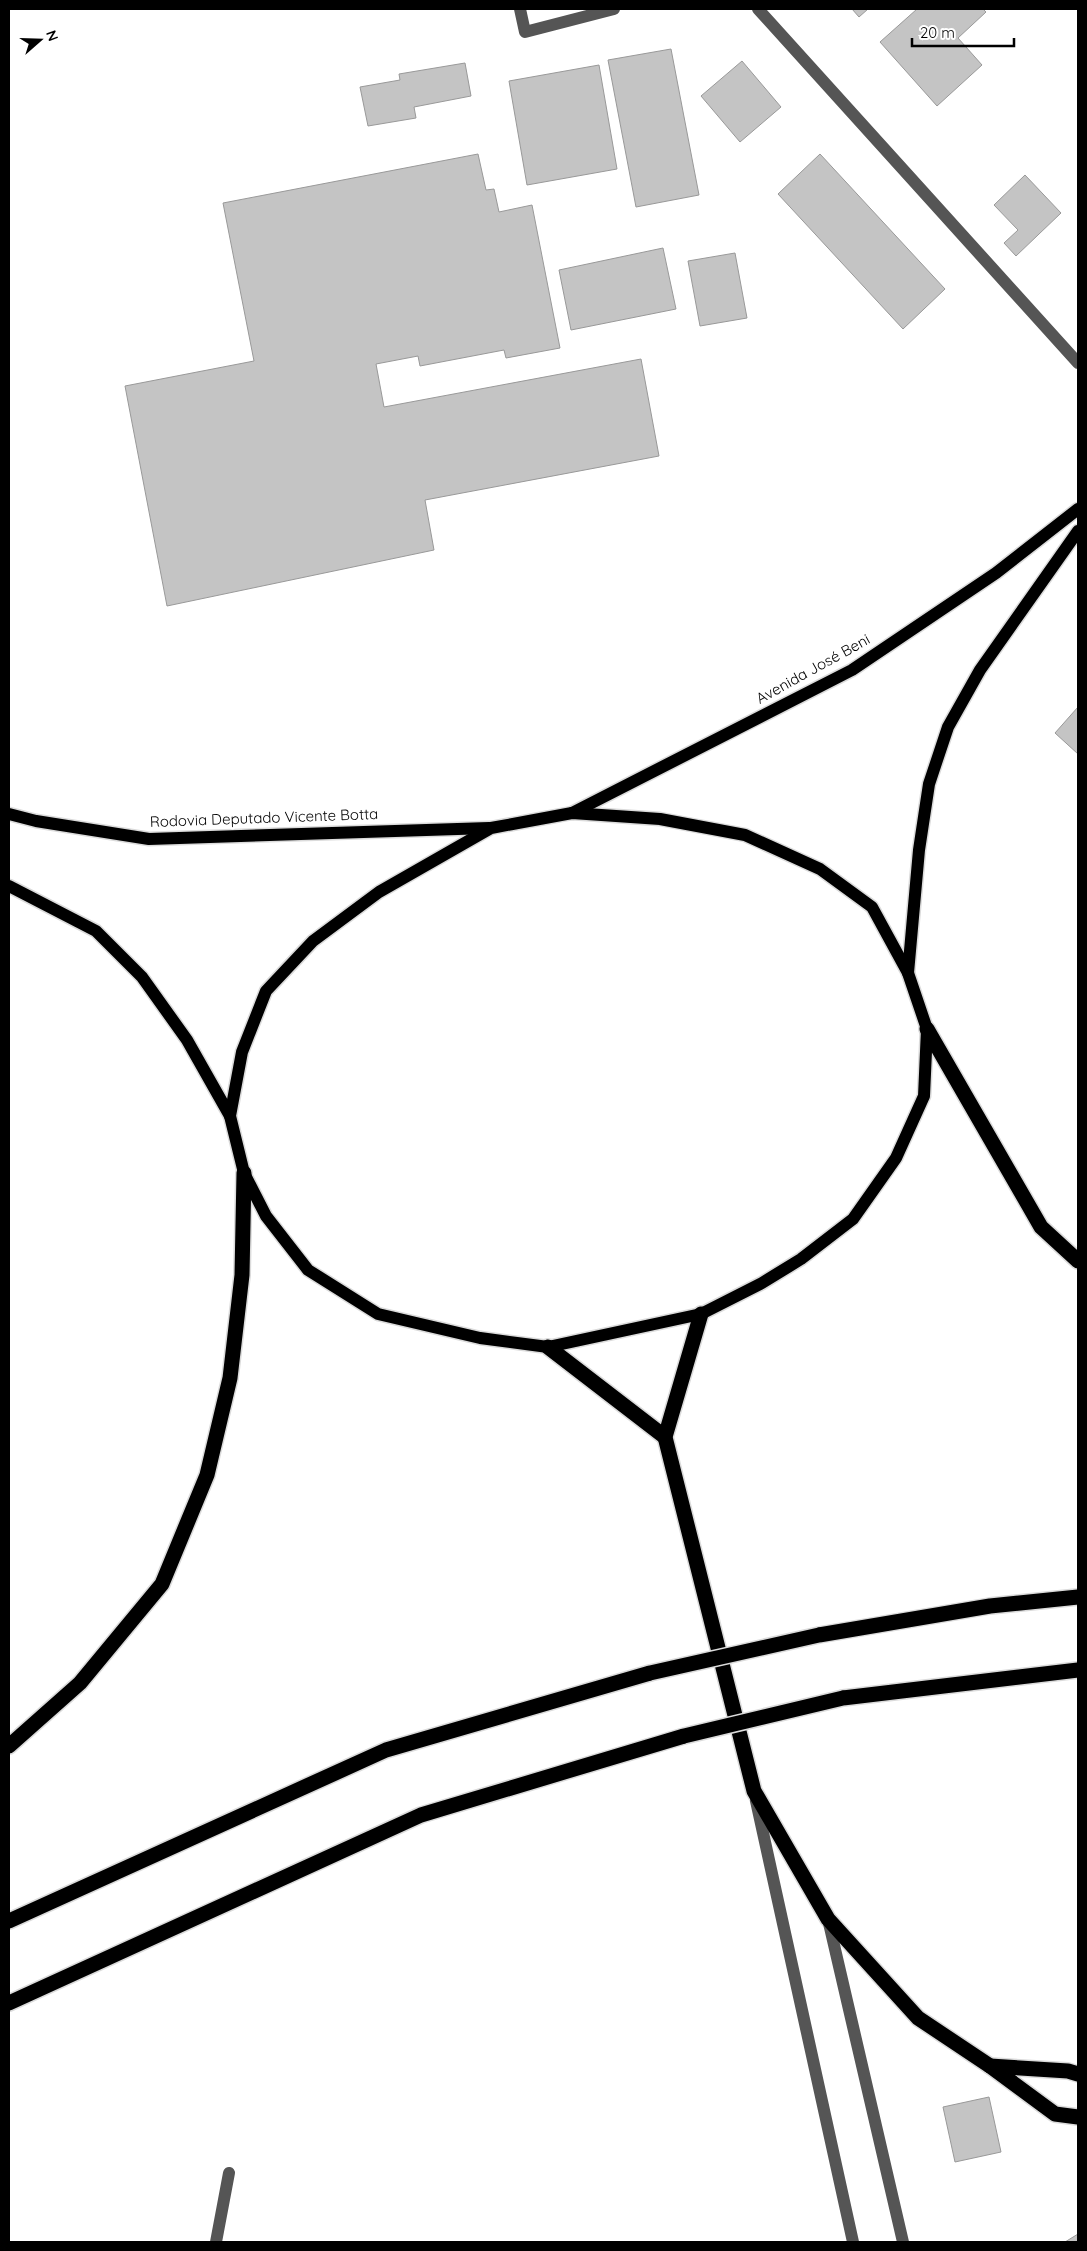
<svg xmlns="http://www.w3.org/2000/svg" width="1087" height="2251" viewBox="0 0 1087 2251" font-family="Quicksand,sans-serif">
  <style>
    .building { fill: #c4c4c4; stroke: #999 }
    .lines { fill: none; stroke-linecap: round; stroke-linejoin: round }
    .major-casing { stroke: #dbdbdb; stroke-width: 15 }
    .highway-casing { stroke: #dbdbdb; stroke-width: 18 }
    .minor { stroke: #555; stroke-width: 12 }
    .major { stroke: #000; stroke-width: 12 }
    .highway { stroke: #000; stroke-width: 15 }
    .highway-bridge-casing { stroke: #dbdbdb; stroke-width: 18; stroke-linecap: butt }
    .highway-bridge { stroke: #000; stroke-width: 15 }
    .labels { text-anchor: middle; stroke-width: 4.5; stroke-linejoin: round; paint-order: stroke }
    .street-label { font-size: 15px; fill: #000; stroke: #fff }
  </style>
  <rect width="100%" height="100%" fill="#fff"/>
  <g class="building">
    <polygon points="852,9 868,9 859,17"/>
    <polygon points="917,9 983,9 986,12 958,38 982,65 937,106 880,42"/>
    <polygon points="671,49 699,195 636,207 608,60"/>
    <polygon points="742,61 781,107 740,142 701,96"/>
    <polygon points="465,63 471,96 414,107 416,118 368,126 360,87 400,80 399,74"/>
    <polygon points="599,65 617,169 527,185 509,81"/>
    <polygon points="478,154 486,190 494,189 499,212 532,205 560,348 506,358 504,350 420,366 418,356 376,364 384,407 641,359 659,456 425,500 434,550 167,606 125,386 254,361 223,203"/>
    <polygon points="820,154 945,289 903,329 778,194"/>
    <polygon points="1025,175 1061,213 1016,256 1004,243 1018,230 994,205"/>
    <polygon points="663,248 676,309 571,330 559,270"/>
    <polygon points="735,253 747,318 700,326 688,261"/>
    <polygon points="1078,707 1078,754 1055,733"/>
    <polygon points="989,2097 1001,2152 955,2162 943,2107"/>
    <polygon points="1078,2234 1078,2242 1065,2242"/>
  </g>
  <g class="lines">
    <defs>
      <g id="major">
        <polygon points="572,813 660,819 745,835 820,869 872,907 908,973 927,1029 924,1096 896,1158 853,1219 801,1259 762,1283 701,1314 548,1347 480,1338 378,1314 308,1270 266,1216 244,1173 230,1116 242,1052 266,991 313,941 379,892 491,828"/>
        <polyline points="572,813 852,670 996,573 1078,509"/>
        <polyline points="9,814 36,821 149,839 489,828"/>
        <polyline points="9,886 96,931 142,977 187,1040 230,1116"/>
        <polyline points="908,973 919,850 929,784 948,727 980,670 1078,531"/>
      </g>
      <g id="highway">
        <polyline points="927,1029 1041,1227 1078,1261"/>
        <polyline points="701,1314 665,1437 754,1791 828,1919 918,2018 990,2066 1055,2114 1078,2117"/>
        <polyline points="548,1347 665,1437"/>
        <polyline points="819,1635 990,1606 1078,1597"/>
        <polyline points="843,1698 1078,1670"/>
        <polyline points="9,1746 80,1683 162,1584 207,1475 230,1378 242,1275 244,1173"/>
        <polyline points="9,1921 386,1750 650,1673"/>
        <polyline points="9,2003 421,1815 684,1736"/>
        <polyline points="990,2066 1068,2071 1078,2074"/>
      </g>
    </defs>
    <use href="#major" class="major-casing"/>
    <use href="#highway" class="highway-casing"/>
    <g class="minor">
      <polyline points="520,9 525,32 614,9"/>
      <polyline points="758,9 1078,363"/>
      <polyline points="756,1801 853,2242"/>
      <polyline points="828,1919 903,2242"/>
      <polyline points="216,2242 229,2173"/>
    </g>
    <use href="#major" class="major"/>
    <use href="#highway" class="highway"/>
    <defs>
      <g id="highway-bridge">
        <polyline points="650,1673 819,1635"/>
        <polyline points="684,1736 843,1698"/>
      </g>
    </defs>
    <use href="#highway-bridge" class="highway-bridge-casing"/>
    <use href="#highway-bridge" class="highway-bridge"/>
  </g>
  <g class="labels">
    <g class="street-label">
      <text transform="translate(813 669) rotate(-29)" y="5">Avenida José Beni</text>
      <text transform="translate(264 818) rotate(-2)" y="5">Rodovia Deputado Vicente Botta</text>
    </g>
  </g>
  <rect width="1087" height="2251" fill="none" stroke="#000000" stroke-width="20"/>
  <g transform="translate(40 40) rotate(70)" stroke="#ffffff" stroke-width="4" paint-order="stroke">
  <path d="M0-4L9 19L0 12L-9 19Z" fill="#000000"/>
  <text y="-8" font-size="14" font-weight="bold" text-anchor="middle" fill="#000000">N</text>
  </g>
  <path d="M912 38v8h102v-8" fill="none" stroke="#000000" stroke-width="2.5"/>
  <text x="920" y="38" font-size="15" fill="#000000" stroke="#ffffff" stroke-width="4" paint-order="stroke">20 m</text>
</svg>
